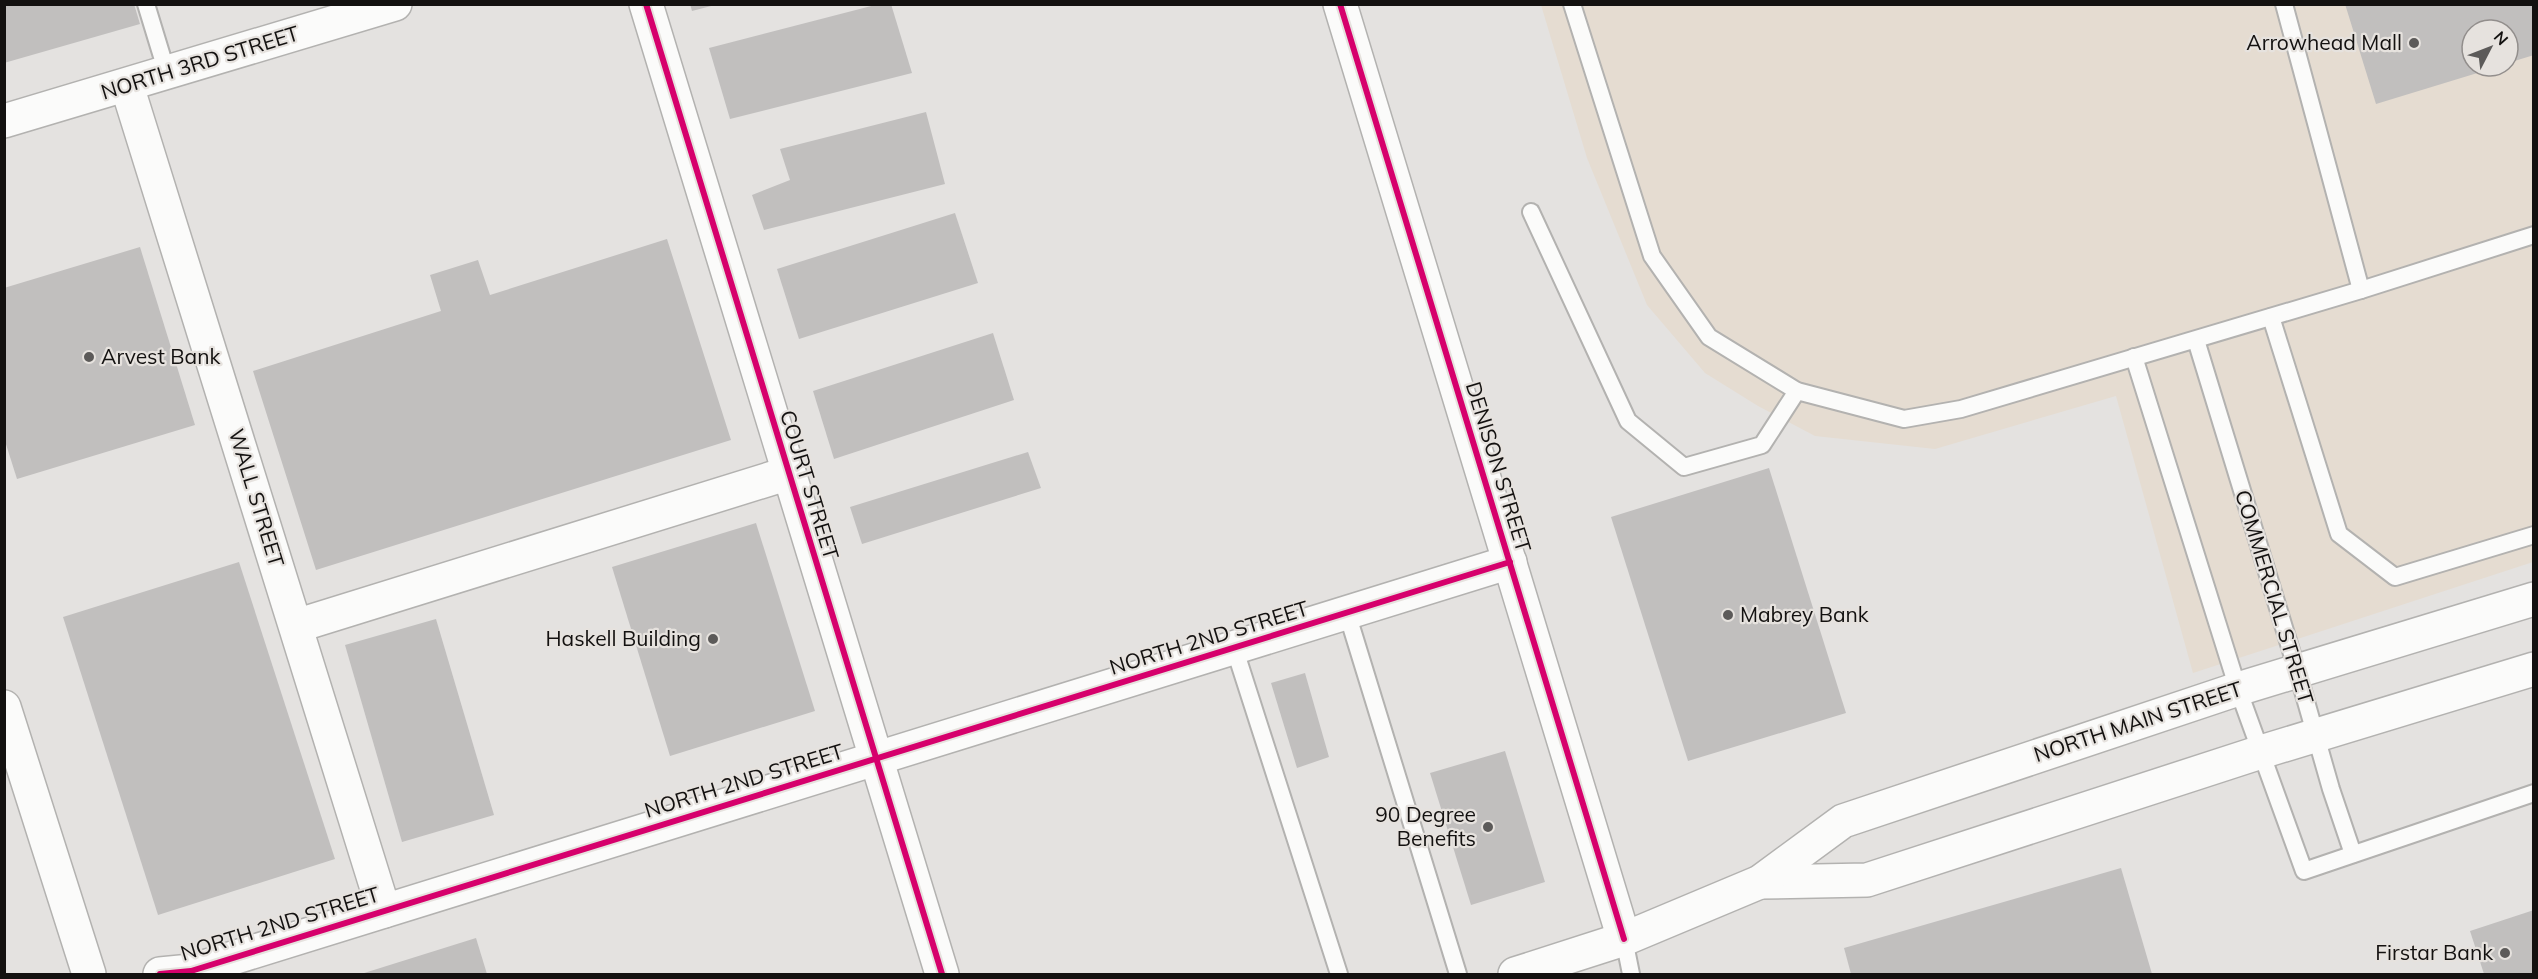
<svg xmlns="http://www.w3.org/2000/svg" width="2538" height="979" viewBox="0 0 2538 979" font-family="Mulish,sans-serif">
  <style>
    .commercial { fill: #e5dcd1; fill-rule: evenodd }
    .building { fill: #c1bfbe }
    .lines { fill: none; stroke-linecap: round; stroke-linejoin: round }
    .service-casing { stroke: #b3b2b0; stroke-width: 20 }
    .minor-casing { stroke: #b3b2b0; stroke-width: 36 }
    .tertiary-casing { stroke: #b3b2b0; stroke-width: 36 }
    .primary-casing { stroke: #b3b2b0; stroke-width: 36 }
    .service { stroke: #fbfbfa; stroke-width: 16 }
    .minor { stroke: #fbfbfa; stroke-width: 33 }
    .tertiary { stroke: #fbfbfa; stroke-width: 33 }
    .primary { stroke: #fbfbfa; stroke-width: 33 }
    .cycleway-casing { stroke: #e6e2de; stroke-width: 10 }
    .cycleway { stroke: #d6006c; stroke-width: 6 }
    .poi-dot { fill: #5c5a59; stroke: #e6e2de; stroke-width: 2 }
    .labels { text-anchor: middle; stroke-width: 4.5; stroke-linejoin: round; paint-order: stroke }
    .poi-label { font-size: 21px; fill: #131110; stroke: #e6e2de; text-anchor: end }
    .street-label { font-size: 21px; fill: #131110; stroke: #e6e2de }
  </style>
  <rect width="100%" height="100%" fill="#e4e2e0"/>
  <path class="commercial" d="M1541 5H2533V562L2193 673 2116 396 1935 449 1815 436 1758 406 1705 373 1647 305 1587 158ZM2472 30H2508V66H2472Z"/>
  <g class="building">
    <polygon points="4,4 134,4 140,24 4,63"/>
    <polygon points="690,4 715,4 715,5 692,11"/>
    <polygon points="879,4 891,4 912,73 730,119 709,48"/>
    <polygon points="2345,4 2534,4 2534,55 2508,63 2508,30 2472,30 2472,66 2497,67 2376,104"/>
    <polygon points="926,112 945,184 764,230 752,195 790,180 780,149"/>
    <polygon points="955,213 978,283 799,339 777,269"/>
    <polygon points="667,239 731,440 316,570 253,371 441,311 430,275 478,260 490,295"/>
    <polygon points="140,247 195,425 17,479 4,438 4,288"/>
    <polygon points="993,333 1014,400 834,459 813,391"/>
    <polygon points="1028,452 1041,488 862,544 850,507"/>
    <polygon points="1769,468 1846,713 1688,761 1611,517"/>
    <polygon points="756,523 815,711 670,756 612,567"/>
    <polygon points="239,562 335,859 158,915 63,617"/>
    <polygon points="436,619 494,815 402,842 345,645"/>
    <polygon points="1305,673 1329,757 1297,768 1271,683"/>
    <polygon points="1505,751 1545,882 1471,905 1430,773"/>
    <polygon points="2121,868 2152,974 1851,974 1844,948"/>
    <polygon points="2534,910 2534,974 2484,974 2470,931"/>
    <polygon points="476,938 487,974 361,974"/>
  </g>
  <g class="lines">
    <defs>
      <g id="service">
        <polyline points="146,4 167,73"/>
        <polyline points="1572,4 1652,256 1709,337 1797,391 1904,419 1961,409 2361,290 2534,235"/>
        <polyline points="2284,4 2361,290"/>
        <polyline points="1531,212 1628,421 1684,467 1762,445 1797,391"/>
        <polyline points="2271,317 2339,534 2395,577 2534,535"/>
        <polyline points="2196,340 2297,670 2331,789 2353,854"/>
        <polyline points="2134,357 2238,689 2304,871 2534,793"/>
        <polyline points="1347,613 1458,974"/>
        <polyline points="1234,647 1339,974"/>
        <polyline points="1624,939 1631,974"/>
      </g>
      <g id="minor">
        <polyline points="646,4 942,974"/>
        <polyline points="1340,4 1624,939"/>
        <polyline points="127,86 384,911"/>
        <polyline points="4,121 395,4"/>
        <polyline points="296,626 789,473"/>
        <polyline points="160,974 191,971 1510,562"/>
      </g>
      <polyline id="tertiary" points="4,707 89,974"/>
      <g id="primary">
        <polyline points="1760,882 1867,880 2261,752 2534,669"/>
        <polyline points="1515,974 1624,939 1760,882 1843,821 2238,689 2534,599"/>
      </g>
    </defs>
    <use href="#service" class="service-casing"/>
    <use href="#minor" class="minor-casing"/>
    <use href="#tertiary" class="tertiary-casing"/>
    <use href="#primary" class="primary-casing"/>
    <use href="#service" class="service"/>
    <use href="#minor" class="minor"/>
    <use href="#tertiary" class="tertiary"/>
    <use href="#primary" class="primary"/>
    <defs>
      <g id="cycleway">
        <polyline points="646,4 942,974"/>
        <polyline points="1340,4 1624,939"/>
        <polyline points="160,974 191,971 1510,562"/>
      </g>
    </defs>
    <use href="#cycleway" class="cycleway-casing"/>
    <use href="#cycleway" class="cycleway"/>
  </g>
  <g class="poi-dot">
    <circle cx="2414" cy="43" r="6"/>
    <circle cx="89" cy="357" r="6"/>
    <circle cx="1728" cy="615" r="6"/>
    <circle cx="713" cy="639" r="6"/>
    <circle cx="1488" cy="827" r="6"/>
    <circle cx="2505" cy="953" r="6"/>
  </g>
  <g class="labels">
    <g class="poi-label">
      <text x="2402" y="50">Arrowhead Mall</text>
      <text x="101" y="364" text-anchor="start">Arvest Bank</text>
      <text x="1740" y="622" text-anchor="start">Mabrey Bank</text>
      <text x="701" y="646">Haskell Building</text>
      <text x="1476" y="822">90 Degree<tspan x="1476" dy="24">Benefits</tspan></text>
      <text x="2493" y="960">Firstar Bank</text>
    </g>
    <g class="street-label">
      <text transform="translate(200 63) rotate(-17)" y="7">NORTH 3RD STREET</text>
      <text transform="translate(1498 467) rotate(73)" y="7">DENISON STREET</text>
      <text transform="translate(809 485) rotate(73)" y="7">COURT STREET</text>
      <text transform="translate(256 498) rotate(73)" y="7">WALL STREET</text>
      <text transform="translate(2274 597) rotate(73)" y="7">COMMERCIAL STREET</text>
      <text transform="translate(1209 638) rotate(-17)" y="7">NORTH 2ND STREET</text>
      <text transform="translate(2138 722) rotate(-18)" y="7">NORTH MAIN STREET</text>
      <text transform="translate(744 781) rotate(-17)" y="7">NORTH 2ND STREET</text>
      <text transform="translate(280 924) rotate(-17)" y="7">NORTH 2ND STREET</text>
    </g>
  </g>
  <rect width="2538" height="979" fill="none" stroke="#131110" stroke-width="12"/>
  <g transform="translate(2490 48) rotate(48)"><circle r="28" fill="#e6e2de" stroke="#928e8c" stroke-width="1.5"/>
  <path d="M0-4.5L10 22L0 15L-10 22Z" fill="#5c5a59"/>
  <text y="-9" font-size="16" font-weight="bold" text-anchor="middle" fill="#131110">N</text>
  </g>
</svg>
